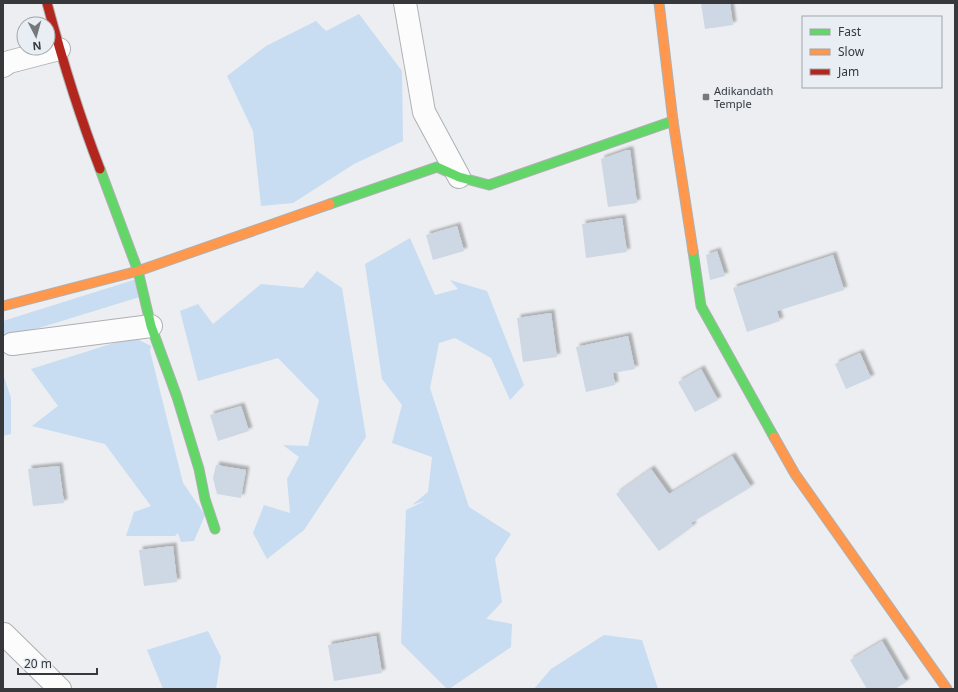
<svg xmlns="http://www.w3.org/2000/svg" width="958" height="692" viewBox="0 0 958 692" font-family="'Noto Sans',sans-serif">
  <style>
    .water { fill: #c8dcf2 }
    .building { fill: #ced7e4; filter: url(#shadow) }
    .lines { fill: none; stroke-linecap: round; stroke-linejoin: round }
    .street-casing { stroke: #aeb0b2; stroke-width: 24 }
    .fast-casing { stroke: #aeb0b2; stroke-width: 11 }
    .slow-casing { stroke: #aeb0b2; stroke-width: 11 }
    .jam-casing { stroke: #aeb0b2; stroke-width: 11 }
    .street { stroke: #fcfcfd; stroke-width: 22 }
    .fast { stroke: #63d668; stroke-width: 9 }
    .slow { stroke: #ff974d; stroke-width: 9 }
    .jam { stroke: #b3261e; stroke-width: 9 }
    .poi-dot { fill: #76787b; stroke: #e9eef4; stroke-width: 1.5 }
    .labels { text-anchor: middle; stroke-width: 3; stroke-linejoin: round; paint-order: stroke }
    .poi-label { font-size: 11px; fill: #36383b; stroke: #e9eef4; text-anchor: start }
  </style>
  <defs>
    <filter id="shadow"><feDropShadow dx="3.5" dy="-3.5" stdDeviation="1" flood-color="#0004"/></filter>
  </defs>
  <rect width="100%" height="100%" fill="#eceef1"/>
  <g class="water">
    <polygon points="359,14 402,71 403,141 354,164 293,203 261,206 253,131 227,76 266,46 316,21 326,31"/>
    <polygon points="410,238 435,295 458,289 450,280 487,291 524,385 510,400 491,358 455,338 439,343 430,388 469,507 511,534 495,559 502,602 486,619 512,624 511,647 449,689 447,689 401,643 406,510 427,500 412,505 428,492 432,457 392,443 402,405 382,379 365,264"/>
    <polygon points="317,271 342,288 366,437 304,530 267,559 253,533 264,505 290,513 287,479 299,457 283,445 308,446 319,400 278,358 198,381 180,311 198,304 213,324 261,284 303,288"/>
    <polygon points="140,278 143,296 3,339 3,321"/>
    <polygon points="133,337 151,346 150,351 183,483 205,515 194,541 181,542 178,533 175,536 126,536 134,512 151,506 105,444 32,426 58,406 31,369"/>
    <polygon points="3,374 11,398 11,434 3,436"/>
    <polygon points="208,631 221,657 216,689 163,689 147,650"/>
    <polygon points="604,635 642,640 658,689 534,689 551,669"/>
  </g>
  <g class="building">
    <polygon points="701,3 730,3 733,25 705,29"/>
    <polygon points="627,150 630,150 637,203 608,207 601,159"/>
    <polygon points="622,218 627,252 586,258 582,224"/>
    <polygon points="457,226 464,251 433,260 426,235"/>
    <polygon points="717,251 725,276 710,280 706,255"/>
    <polygon points="833,255 844,290 777,311 780,321 747,332 733,288"/>
    <polygon points="551,313 557,357 523,362 517,318"/>
    <polygon points="628,336 635,369 613,373 615,385 586,392 576,347"/>
    <polygon points="860,353 871,378 846,389 835,364"/>
    <polygon points="701,369 718,400 695,412 678,382"/>
    <polygon points="241,406 249,431 218,441 210,415"/>
    <polygon points="732,456 751,487 691,523 693,526 659,551 616,494 651,469 669,494"/>
    <polygon points="216,465 246,470 241,498 217,494 213,478"/>
    <polygon points="59,466 64,503 33,506 28,469"/>
    <polygon points="173,546 177,582 144,586 139,550"/>
    <polygon points="376,636 382,673 334,681 328,645"/>
    <polygon points="882,641 906,682 895,689 867,689 850,660"/>
  </g>
  <g class="lines">
    <defs>
      <g id="street">
        <polyline points="405,3 424,112 459,177"/>
        <polyline points="3,66 9,62 59,49"/>
        <polyline points="12,344 151,326"/>
        <polyline points="4,634 60,689"/>
      </g>
      <g id="fast">
        <polyline points="100,169 138,271 151,326 177,397 199,469 205,499 215,529"/>
        <polyline points="330,204 437,167 459,177 489,185 673,121"/>
        <polyline points="693,251 701,306 774,437"/>
      </g>
      <g id="slow">
        <polyline points="659,3 673,121 693,251"/>
        <polyline points="3,306 138,271 330,204"/>
        <polyline points="774,437 795,474 947,689"/>
      </g>
      <path id="jam" d="M47 3C62 59 79 115 100 169"/>
    </defs>
    <use href="#street" class="street-casing"/>
    <use href="#fast" class="fast-casing"/>
    <use href="#slow" class="slow-casing"/>
    <use href="#jam" class="jam-casing"/>
    <use href="#street" class="street"/>
    <use href="#fast" class="fast"/>
    <use href="#slow" class="slow"/>
    <use href="#jam" class="jam"/>
  </g>
  <rect class="poi-dot" x="702" y="93" width="8" height="8" rx="2"/>
  <g class="labels">
    <g class="poi-label">
      <text x="714" y="95">Adikandath<tspan x="714" dy="13">Temple</tspan></text>
    </g>
  </g>
  <rect width="958" height="692" fill="none" stroke="#36383b" stroke-width="8"/>
  <rect x="802" y="16" width="140" height="72" fill="#e9eef4" stroke="#a1a5aa"/>
  <rect x="810" y="29" width="20" height="6" fill="#63d668" stroke="#a1a5aa"/>
  <text x="838" y="36" font-size="12" fill="#36383b">Fast</text>
  <rect x="810" y="49" width="20" height="6" fill="#ff974d" stroke="#a1a5aa"/>
  <text x="838" y="56" font-size="12" fill="#36383b">Slow</text>
  <rect x="810" y="69" width="20" height="6" fill="#b3261e" stroke="#a1a5aa"/>
  <text x="838" y="76" font-size="12" fill="#36383b">Jam</text>
  <g transform="translate(36 36) rotate(174)"><circle r="19" fill="#e9eef4" stroke="#a1a5aa"/>
  <path d="M0-3L7 15L0 10L-7 15Z" fill="#76787b"/>
  <text y="-6" font-size="11" font-weight="bold" text-anchor="middle" fill="#36383b">N</text>
  </g>
  <path d="M18 668v6h79v-6" fill="none" stroke="#36383b" stroke-width="2"/>
  <text x="24" y="668" font-size="12" fill="#36383b" stroke="#e9eef4" stroke-width="3" paint-order="stroke">20 m</text>
</svg>
